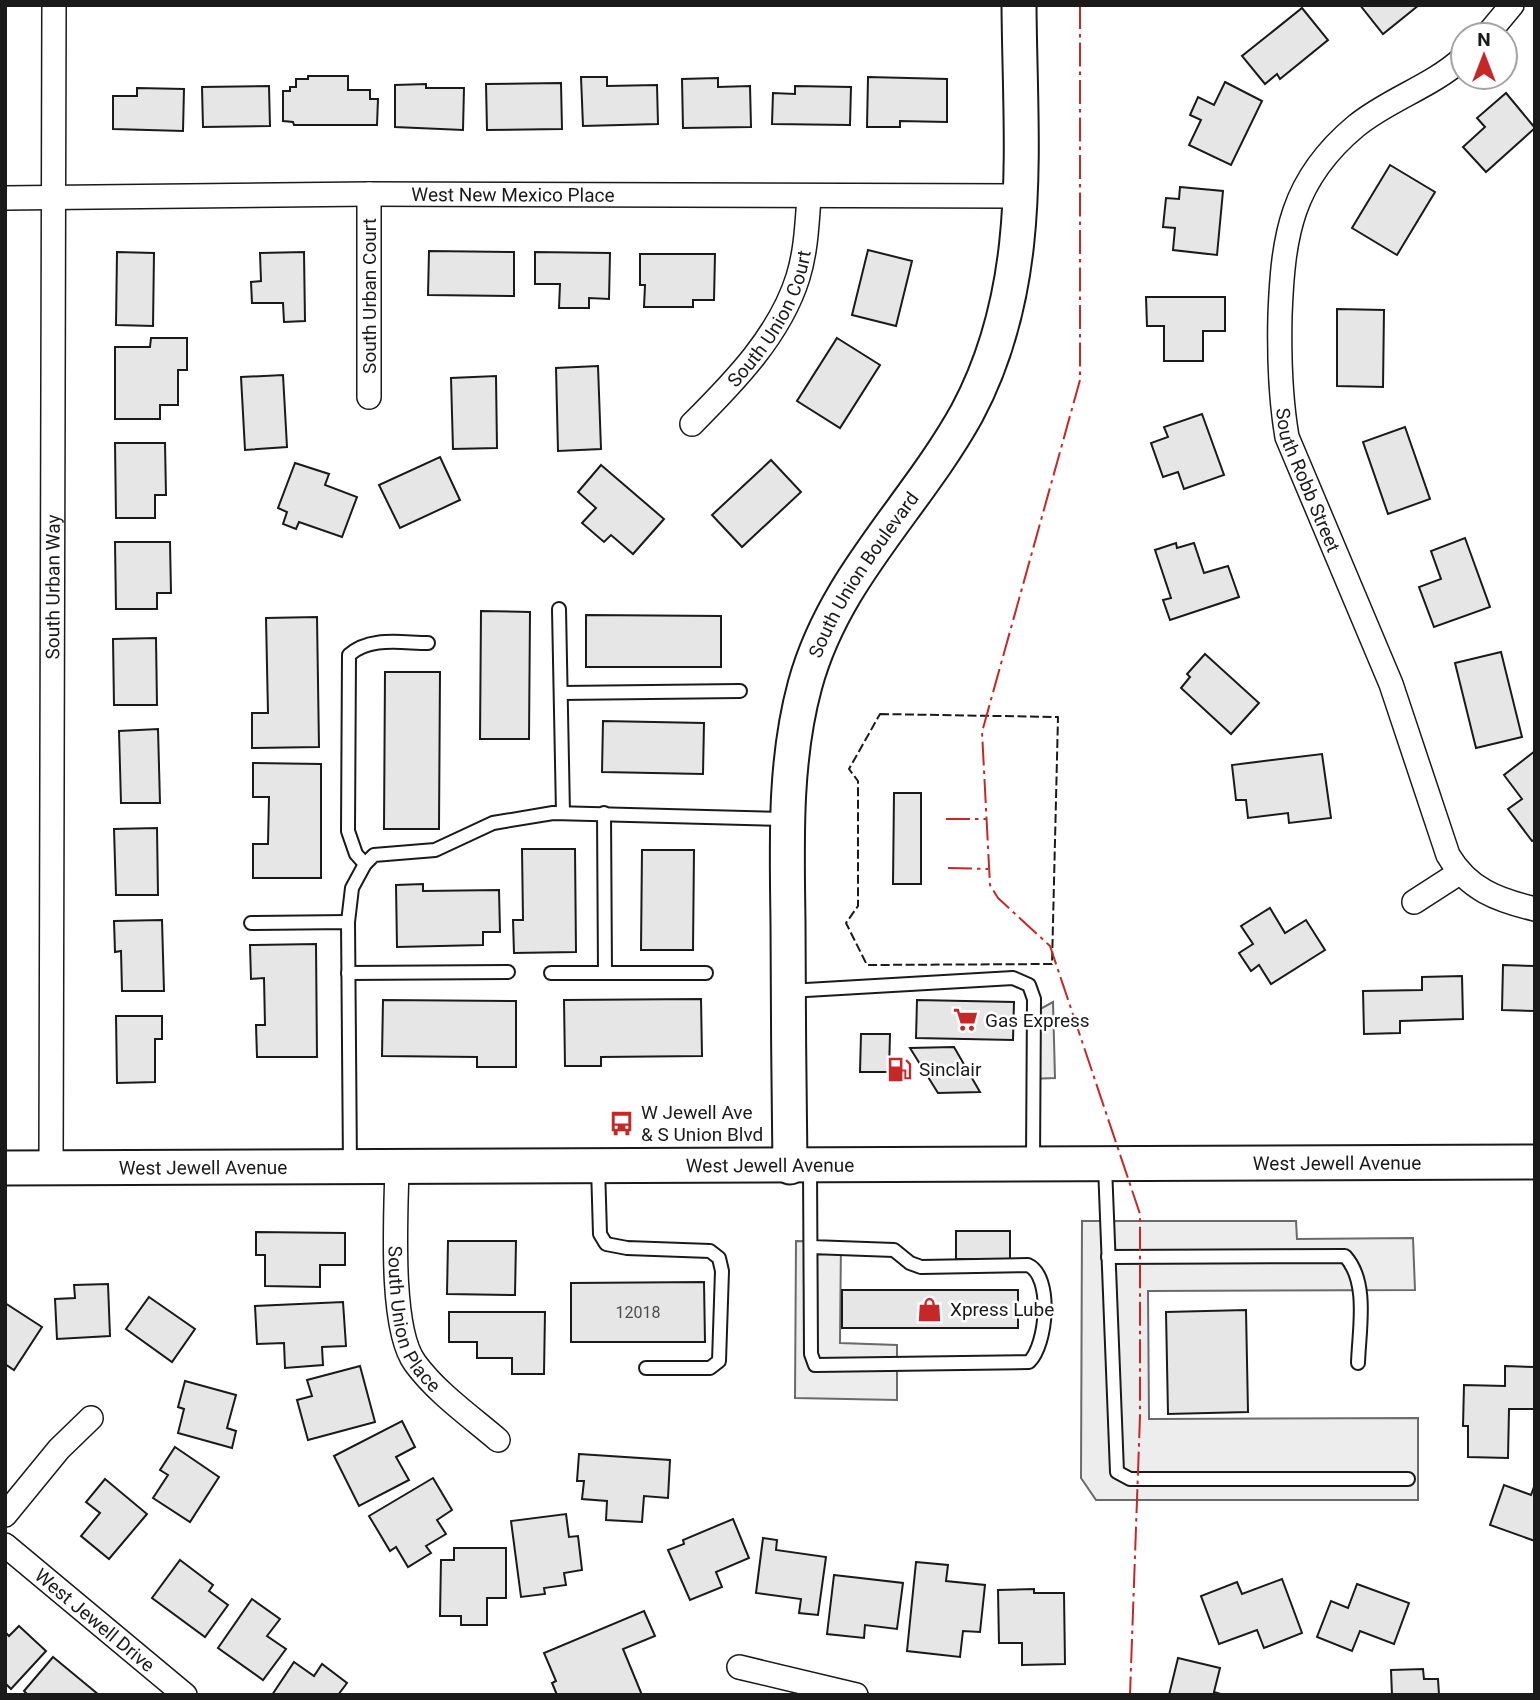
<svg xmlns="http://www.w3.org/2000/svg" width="1540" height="1700" viewBox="0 0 1540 1700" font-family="Roboto,sans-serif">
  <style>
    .parking { fill: #ededed; stroke: #6a6a6a; stroke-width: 2 }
    .building { fill: #e6e6e6; stroke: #1a1a1a; stroke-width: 2 }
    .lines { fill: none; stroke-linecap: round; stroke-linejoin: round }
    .service-casing { stroke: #1a1a1a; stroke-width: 16 }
    .minor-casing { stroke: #1a1a1a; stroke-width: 26 }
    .secondary-casing { stroke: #1a1a1a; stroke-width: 37 }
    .service { stroke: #fff; stroke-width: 12 }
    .minor { stroke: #fff; stroke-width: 23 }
    .secondary { stroke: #fff; stroke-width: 33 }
    .fence { stroke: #1a1a1a; stroke-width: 2; stroke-dasharray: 9 3.5; stroke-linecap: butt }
    .power { stroke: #c62828; stroke-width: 2; stroke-dasharray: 24 5 3.5 5; stroke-linecap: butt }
    .labels { text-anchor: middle; stroke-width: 5; stroke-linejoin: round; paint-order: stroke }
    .number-label { font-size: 16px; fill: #4d4d4d }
    .street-label { font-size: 19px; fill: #1a1a1a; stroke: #fff }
    .poi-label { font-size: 19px; fill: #1a1a1a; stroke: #fff; text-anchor: start }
  </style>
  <rect width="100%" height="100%" fill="#fff"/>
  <g class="parking">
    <polygon points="1053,1002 1055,1078 1030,1079 1031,1014"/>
    <polygon points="1082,1221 1296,1221 1297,1239 1413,1238 1415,1290 1148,1291 1149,1419 1418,1418 1418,1500 1096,1500 1081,1478"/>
    <polygon points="796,1241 841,1242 840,1343 897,1345 897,1400 795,1398"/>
  </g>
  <g class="building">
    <polygon points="1360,5 1419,5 1383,34"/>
    <polygon points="1302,8 1328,40 1280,79 1277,74 1265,84 1242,56"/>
    <polygon points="308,76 348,76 348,90 370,90 370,99 378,99 377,125 294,125 293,122 283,121 283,91 290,91 290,87 296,87 296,79 308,79"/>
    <polygon points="581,77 607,77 607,86 657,85 658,124 583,126"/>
    <polygon points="868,77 947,79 947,122 900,121 900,127 867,127"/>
    <polygon points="718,78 718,87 750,86 751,127 683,128 682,79"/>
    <polygon points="1225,82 1262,101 1231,165 1189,145 1201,120 1190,115 1198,97 1214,105"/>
    <polygon points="561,83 562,129 487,130 486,84"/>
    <polygon points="426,84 426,88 464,88 463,130 395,127 395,85"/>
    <polygon points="269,86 270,126 203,127 202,87"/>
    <polygon points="795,86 851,87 850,125 772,124 773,93 795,94"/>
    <polygon points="137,88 184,89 183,131 113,129 113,96 137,96"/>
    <polygon points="1506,93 1535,128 1486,172 1463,147 1485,127 1477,118"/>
    <polygon points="1390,165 1435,192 1397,255 1352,228"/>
    <polygon points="1180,187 1223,191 1217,255 1173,250 1175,228 1163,227 1166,198 1179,199"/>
    <polygon points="868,250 912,261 896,326 852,315"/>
    <polygon points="429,251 514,252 514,296 428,295"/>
    <polygon points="117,252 154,253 153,326 116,325"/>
    <polygon points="304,252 305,321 284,322 283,303 252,303 251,282 261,281 260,253"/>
    <polygon points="535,252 610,253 609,299 589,298 589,308 559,308 560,284 535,284"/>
    <polygon points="640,254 715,254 714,300 693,300 693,307 644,307 645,285 640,285"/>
    <polygon points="1146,297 1225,297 1225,331 1203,331 1203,361 1164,361 1164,326 1147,326"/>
    <polygon points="1337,309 1384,310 1383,387 1337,386"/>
    <polygon points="151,338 187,338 187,370 178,370 178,405 160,405 160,419 115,419 115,347 150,347"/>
    <polygon points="837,338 880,365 840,428 797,401"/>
    <polygon points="598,366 601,449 558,451 556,368"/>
    <polygon points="283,375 287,447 245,450 241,377"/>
    <polygon points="496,376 497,448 453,449 451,378"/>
    <polygon points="1202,414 1224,475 1184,489 1178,472 1163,477 1151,443 1168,437 1164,427"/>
    <polygon points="1405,427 1430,499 1388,514 1363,442"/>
    <polygon points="115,443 165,443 166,495 155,495 155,518 116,518"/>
    <polygon points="440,457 460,500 400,528 379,485"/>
    <polygon points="771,460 801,492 742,547 712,515"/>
    <polygon points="295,463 329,474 325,485 357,497 342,537 299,522 296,529 283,524 287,512 278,508"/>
    <polygon points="601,465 664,519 633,554 611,535 604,542 582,523 596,508 578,492"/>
    <polygon points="1465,538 1490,607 1434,627 1419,587 1441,579 1431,551"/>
    <polygon points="115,542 170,542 171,593 157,593 157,609 116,609"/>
    <polygon points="1176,543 1177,548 1194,543 1204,573 1228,566 1239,597 1170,620 1163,600 1171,598 1155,550"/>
    <polygon points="481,611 530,612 529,739 480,739"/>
    <polygon points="586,615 721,616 721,667 586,667"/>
    <polygon points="317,617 319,747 252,748 252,713 268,713 266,618"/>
    <polygon points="156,638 157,705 114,705 113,639"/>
    <polygon points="1501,652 1522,737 1476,748 1455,663"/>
    <polygon points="1205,654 1259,703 1231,734 1181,688 1190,677 1187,674"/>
    <polygon points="385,672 440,672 439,829 384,829"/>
    <polygon points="603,721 704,723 703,774 602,772"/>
    <polygon points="158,729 160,803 121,803 119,731"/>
    <polygon points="1535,751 1535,839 1532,841 1508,809 1522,799 1504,775"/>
    <polygon points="1322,754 1331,818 1289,823 1288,813 1248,818 1246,800 1236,800 1232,765"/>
    <polygon points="253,763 321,764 321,878 253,878 253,844 268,844 269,797 253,797"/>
    <polygon points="894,793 921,793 921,884 893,884"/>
    <polygon points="157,828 158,895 116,895 114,829"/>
    <polygon points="522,849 575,849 576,952 514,953 513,920 523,920"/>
    <polygon points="642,850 694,850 693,950 641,950"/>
    <polygon points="423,884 423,891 499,890 500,932 483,932 483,945 397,947 396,885"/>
    <polygon points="1270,908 1285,933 1306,920 1325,950 1271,984 1259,965 1251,971 1239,953 1253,944 1241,926"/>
    <polygon points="162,920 164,991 122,991 121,951 115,952 114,921"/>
    <polygon points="316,944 317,1057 257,1057 256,1025 265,1025 264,978 251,979 250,945"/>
    <polygon points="1503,965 1535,966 1535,1011 1502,1010"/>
    <polygon points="1462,976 1463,1019 1400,1021 1400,1033 1364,1034 1363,991 1422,990 1422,977"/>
    <polygon points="701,999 702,1056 601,1057 601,1066 565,1066 564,1000"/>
    <polygon points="383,1000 516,1001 516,1067 477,1067 477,1057 382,1056"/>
    <polygon points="917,1000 1014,1002 1013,1040 916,1038"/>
    <polygon points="116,1016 162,1016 162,1039 155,1039 155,1082 117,1083"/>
    <polygon points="861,1034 890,1034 889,1072 860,1072"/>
    <polygon points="954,1047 980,1092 938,1093 910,1048"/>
    <rect x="956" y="1231" width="54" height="28"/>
    <polygon points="256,1232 345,1233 345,1265 320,1265 320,1287 265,1286 265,1255 256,1255"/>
    <polygon points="448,1241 516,1241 515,1295 447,1294"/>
    <polygon points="704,1282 705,1342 571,1342 571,1283"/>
    <polygon points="108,1284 110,1336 57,1339 55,1299 75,1298 74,1285"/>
    <rect x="842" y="1290" width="176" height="38"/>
    <polygon points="149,1297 195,1329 172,1362 126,1329"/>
    <polygon points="343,1302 346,1346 322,1347 323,1365 285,1368 284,1343 257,1344 255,1306"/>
    <polygon points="5,1303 42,1327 14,1370 5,1364"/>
    <polygon points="1246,1310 1248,1412 1168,1414 1166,1312"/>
    <polygon points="449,1312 545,1312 544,1374 512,1374 512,1358 477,1358 477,1342 449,1342"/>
    <polygon points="360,1366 375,1422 308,1440 297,1400 312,1396 307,1380"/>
    <polygon points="1505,1366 1535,1367 1535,1409 1509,1409 1508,1458 1468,1457 1468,1426 1463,1426 1464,1385 1505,1386"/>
    <polygon points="185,1381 236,1395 227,1428 236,1431 232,1448 178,1433 184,1409 178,1407"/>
    <polygon points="402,1421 415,1447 396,1457 409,1480 359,1506 334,1456"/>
    <polygon points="175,1447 219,1477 190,1522 153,1498 168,1475 160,1470"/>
    <polygon points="579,1454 670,1460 668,1498 644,1496 642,1522 606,1520 607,1501 582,1499 584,1481 577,1481"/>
    <polygon points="433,1478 452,1510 437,1520 446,1534 426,1546 431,1553 408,1567 396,1547 390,1551 369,1516"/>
    <polygon points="105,1479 147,1514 109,1559 81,1536 100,1513 86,1502"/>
    <polygon points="1535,1484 1535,1541 1490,1525 1504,1485 1531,1495"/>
    <polygon points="566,1514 569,1537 578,1536 582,1570 564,1573 566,1585 544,1588 545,1594 521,1597 511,1521"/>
    <polygon points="733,1519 749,1558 716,1572 722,1587 690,1600 668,1550 684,1544 683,1540"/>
    <polygon points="763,1538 777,1540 776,1550 826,1557 818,1615 799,1613 801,1599 756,1593"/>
    <polygon points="454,1548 506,1548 506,1598 487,1598 487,1625 461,1625 461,1616 440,1616 441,1560 454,1560"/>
    <polygon points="180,1560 213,1585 209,1591 228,1605 205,1637 152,1598"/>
    <polygon points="916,1562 948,1565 946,1581 985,1585 980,1632 963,1631 960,1657 907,1651"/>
    <polygon points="834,1575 903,1583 897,1629 865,1625 864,1638 827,1634"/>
    <polygon points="1282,1579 1302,1633 1264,1648 1257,1630 1219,1644 1201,1596 1237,1582 1242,1594"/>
    <polygon points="1357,1584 1409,1603 1394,1644 1360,1631 1352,1651 1317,1637 1331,1601 1348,1608"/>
    <polygon points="1034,1589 1034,1593 1064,1593 1065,1664 1022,1665 1022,1643 999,1643 998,1590"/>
    <polygon points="252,1599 280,1619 267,1636 286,1649 263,1680 218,1648"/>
    <polygon points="644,1611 655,1636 623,1649 642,1695 557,1695 552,1683 556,1681 544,1653"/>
    <polygon points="19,1626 46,1651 11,1689 5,1683 5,1632 9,1636"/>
    <polygon points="53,1657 99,1695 28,1695 24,1691"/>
    <polygon points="1178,1658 1220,1668 1214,1692 1224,1695 1169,1695"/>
    <polygon points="294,1662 314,1676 322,1664 347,1683 338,1695 272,1695"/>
    <polygon points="1423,1669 1424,1679 1438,1679 1439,1695 1392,1695 1391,1670"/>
  </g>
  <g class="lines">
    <defs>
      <g id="service">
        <polyline points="559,609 563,813"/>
        <polyline points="561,693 740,691"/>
        <polyline points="604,813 605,973"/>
        <path d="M365 864 356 854 348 831 349 655C370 636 402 643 428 643"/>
        <polyline points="348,922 352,888 365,864 374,855 435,850 493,823 553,813 786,819"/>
        <polyline points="251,923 348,922 350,1167"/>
        <polyline points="348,973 508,972"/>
        <polyline points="551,973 706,973"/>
        <polyline points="789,991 1013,978 1029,985 1034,999 1033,1162"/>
        <polyline points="1105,1166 1117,1472 1130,1479 1408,1479"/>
        <polyline points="598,1167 600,1234 606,1244 627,1248 710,1251 719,1258 722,1271 719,1361 710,1368 646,1368"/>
        <path d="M810 1167 811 1354 815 1365 1029 1362C1047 1345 1053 1276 1028 1265L921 1267 910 1263 894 1250 811 1247"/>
        <path d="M1108 1257 1345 1256C1369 1282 1359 1330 1358 1363"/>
      </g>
      <g id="minor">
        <polyline points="1487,35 1512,5"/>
        <path id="s1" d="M1463 58C1431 87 1389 99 1356 126 1291 180 1283 236 1280 315 1279 357 1280 396 1287 437L1391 684 1448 855C1468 889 1497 900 1535 909"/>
        <path id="s2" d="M5 198 369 194 1019 196"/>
        <polyline points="369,397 369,194"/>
        <path id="s3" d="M692 424C734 382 780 335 798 277 806 251 807 224 809 197"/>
        <polyline points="1414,902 1459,873"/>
        <path id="s4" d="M397 1167C396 1213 389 1328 415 1363 437 1393 470 1416 498 1440"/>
        <path id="s5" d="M51 1168 54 5"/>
        <polyline points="5,1515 59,1449 91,1418"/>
        <path id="s6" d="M5 1545 185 1695"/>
        <polyline points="739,1667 856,1695"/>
      </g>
      <g id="secondary">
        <path id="s7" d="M790 1167C789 1085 788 1004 788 922 787 843 784 762 805 685 834 578 915 507 967 413 1036 284 1020 146 1019 5"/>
        <path id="s8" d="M5 1168 1535 1162"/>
      </g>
    </defs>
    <use href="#service" class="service-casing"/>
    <use href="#minor" class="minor-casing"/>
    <use href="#secondary" class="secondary-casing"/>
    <use href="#service" class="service"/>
    <use href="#minor" class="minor"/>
    <use href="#secondary" class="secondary"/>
    <polygon class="fence" points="880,714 1058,717 1052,964 867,965 846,923 858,906 858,781 849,769"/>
    <g class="power">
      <polyline points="1080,5 1080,380 982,732 990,885 998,898 1050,946 1140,1214 1140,1416 1130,1695"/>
      <polyline points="946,819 986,819"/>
      <polyline points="948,868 988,869"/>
    </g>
  </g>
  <defs>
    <symbol id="supermarket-bare" viewBox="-9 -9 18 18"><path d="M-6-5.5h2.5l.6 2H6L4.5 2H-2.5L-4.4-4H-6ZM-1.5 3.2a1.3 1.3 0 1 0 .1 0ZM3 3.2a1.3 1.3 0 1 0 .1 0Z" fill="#c62828" stroke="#fff" stroke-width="2.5" paint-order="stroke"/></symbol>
    <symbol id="fuel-bare" viewBox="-9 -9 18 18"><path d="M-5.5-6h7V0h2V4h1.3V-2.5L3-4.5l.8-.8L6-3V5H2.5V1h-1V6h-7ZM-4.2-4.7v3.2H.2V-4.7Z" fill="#c62828" stroke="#fff" stroke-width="2.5" paint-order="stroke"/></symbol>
    <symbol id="bus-bare" viewBox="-9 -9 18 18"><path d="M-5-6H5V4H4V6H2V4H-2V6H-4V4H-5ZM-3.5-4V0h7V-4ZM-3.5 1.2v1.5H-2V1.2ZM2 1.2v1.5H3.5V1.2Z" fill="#c62828" stroke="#fff" stroke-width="2.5" paint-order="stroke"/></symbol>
    <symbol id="shop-bare" viewBox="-9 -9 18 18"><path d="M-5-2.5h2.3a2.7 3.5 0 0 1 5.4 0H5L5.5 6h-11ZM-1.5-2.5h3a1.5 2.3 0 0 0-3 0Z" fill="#c62828" stroke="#fff" stroke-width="2.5" paint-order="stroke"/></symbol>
  </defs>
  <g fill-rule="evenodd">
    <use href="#supermarket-bare" x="948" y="1002" width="35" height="35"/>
    <use href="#fuel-bare" x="882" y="1052" width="35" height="35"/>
    <use href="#bus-bare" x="604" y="1106" width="35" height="35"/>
    <use href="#shop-bare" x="912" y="1292" width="35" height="35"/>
  </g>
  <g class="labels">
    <g class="number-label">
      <text x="638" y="1318">12018</text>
    </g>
    <g class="street-label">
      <text dy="7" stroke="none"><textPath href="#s2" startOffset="508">West New Mexico Place</textPath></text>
      <text transform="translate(369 296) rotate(-90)" y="7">South Urban Court</text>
      <text dy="7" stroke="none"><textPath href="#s3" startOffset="133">South Union Court</textPath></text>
      <text dy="7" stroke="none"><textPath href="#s1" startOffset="508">South Robb Street</textPath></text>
      <text dy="7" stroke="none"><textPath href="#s7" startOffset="609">South Union Boulevard</textPath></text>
      <text dy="7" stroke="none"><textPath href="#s5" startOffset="581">South Urban Way</textPath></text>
      <text dy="7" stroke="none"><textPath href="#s8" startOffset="1332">West Jewell Avenue</textPath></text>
      <text dy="7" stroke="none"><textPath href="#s8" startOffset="765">West Jewell Avenue</textPath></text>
      <text dy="7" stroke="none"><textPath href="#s8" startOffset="198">West Jewell Avenue</textPath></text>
      <text dy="7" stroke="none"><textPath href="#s4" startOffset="156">South Union Place</textPath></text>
      <text dy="7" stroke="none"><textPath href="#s6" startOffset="117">West Jewell Drive</textPath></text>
    </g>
    <g class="poi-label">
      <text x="985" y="1027">Gas Express</text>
      <text x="919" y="1076">Sinclair</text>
      <text x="641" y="1119">W Jewell Ave<tspan x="641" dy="22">&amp; S Union Blvd</tspan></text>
      <text x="950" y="1316">Xpress Lube</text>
    </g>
  </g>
  <rect width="1540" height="1700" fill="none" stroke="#1a1a1a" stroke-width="14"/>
  <g transform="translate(1484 56)"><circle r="33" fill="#ffffff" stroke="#a3a3a3" stroke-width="2"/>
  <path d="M0-5L12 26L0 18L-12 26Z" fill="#c62828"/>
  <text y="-10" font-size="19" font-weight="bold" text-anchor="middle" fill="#1a1a1a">N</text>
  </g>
</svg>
